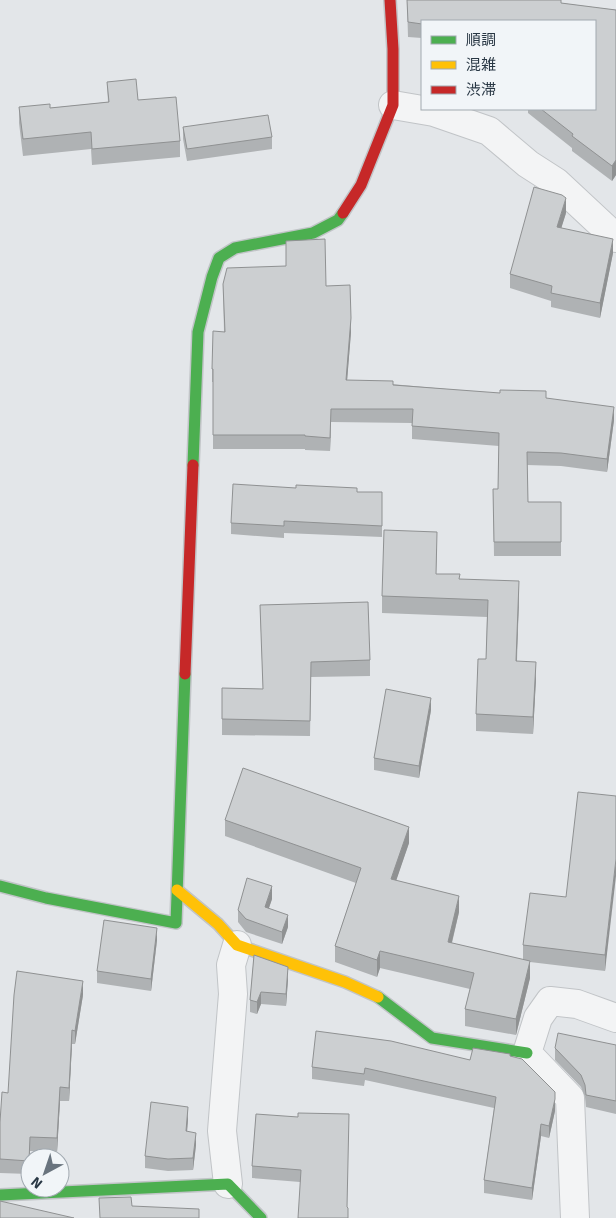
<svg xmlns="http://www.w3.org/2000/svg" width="616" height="1218" viewBox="0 0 616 1218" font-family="Signika,'Noto Sans JP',sans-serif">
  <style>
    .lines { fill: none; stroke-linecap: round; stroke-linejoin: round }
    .street-casing { stroke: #c1c4c7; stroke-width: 30 }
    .fast-casing { stroke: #c1c4c7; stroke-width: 14 }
    .slow-casing { stroke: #c1c4c7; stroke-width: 14 }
    .jam-casing { stroke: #c1c4c7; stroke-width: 14 }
    .street { stroke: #f3f4f5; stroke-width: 28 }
    .fast { stroke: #4caf50; stroke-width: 11 }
    .slow { stroke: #ffc107; stroke-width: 11 }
    .jam { stroke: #c62828; stroke-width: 11 }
    .wall { fill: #afb2b4 }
    .shaded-wall { fill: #8f9192 }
    .building { fill: #cccfd1; stroke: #8f9192 }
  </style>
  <rect width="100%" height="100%" fill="#e3e6e9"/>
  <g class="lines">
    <defs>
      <g id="street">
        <polyline points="393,105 434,112 489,131 528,164 556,182 616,238"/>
        <polyline points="228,1184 222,1131 233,994 231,965 237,945"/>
        <polyline points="575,1218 570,1098 527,1053 538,1018 550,1001 577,1004 616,1018"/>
      </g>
      <g id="fast">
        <polyline points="193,465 198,332 212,277 219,258 235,248 313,233 338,220 343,213"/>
        <polyline points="0,886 46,898 176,923 185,674"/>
        <polyline points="378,997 432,1038 527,1053"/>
        <polyline points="0,1195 228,1184 261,1218"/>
      </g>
      <polyline id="slow" points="177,890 218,924 237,945 345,982 378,997"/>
      <g id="jam">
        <polyline points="343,213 361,185 393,105 393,49 390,0"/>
        <polyline points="185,674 193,465"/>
      </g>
    </defs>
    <use href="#street" class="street-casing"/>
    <use href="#fast" class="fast-casing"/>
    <use href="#slow" class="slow-casing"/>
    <use href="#jam" class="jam-casing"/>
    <use href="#street" class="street"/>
    <use href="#fast" class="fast"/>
    <use href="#slow" class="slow"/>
    <use href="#jam" class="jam"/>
  </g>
  <g class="wall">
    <polygon points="407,2 561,3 616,10 616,175 612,181 572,151 572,148 528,113 528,109 595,109 595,21 422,21 422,38 408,37"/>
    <polygon points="107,82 138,100 180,141 180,157 92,165 91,149 23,156 19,123 19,107 50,108 108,102"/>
    <polygon points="183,127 272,137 272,149 187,161 183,139"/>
    <polygon points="566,213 561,228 613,253 600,318 551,307 551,301 510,288 510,274"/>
    <polygon points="286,241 326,286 351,332 347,380 546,398 614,420 607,472 561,466 527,465 528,502 561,502 561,556 494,556 493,489 498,489 499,446 412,439 412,423 331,422 330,451 305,450 305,449 213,449 213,382 212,382 212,369 224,332 223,284 286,266"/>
    <polygon points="357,492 382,526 382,537 284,533 284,538 231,534 231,523"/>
    <polygon points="437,549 436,574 460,579 519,598 517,661 536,678 533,734 476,731 476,714 486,659 487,617 382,613 382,596"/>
    <polygon points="260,605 370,660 370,676 311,677 310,736 222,735 222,688 263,689"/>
    <polygon points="431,710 419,778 374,770 374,758"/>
    <polygon points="616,796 605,971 530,962 530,978 516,1035 465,1026 465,1009 470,989 380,968 377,977 335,962 335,946 356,883 225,836 225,820 409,843 396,880 459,912 452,943 523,960 523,945 566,897"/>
    <polygon points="272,899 269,908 288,927 282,944 246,932 238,922 238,910"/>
    <polygon points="157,940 151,991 97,983 97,971"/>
    <polygon points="254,955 288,979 286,1006 261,1004 257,1014 250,1012 250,1000"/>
    <polygon points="83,995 75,1044 72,1044 69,1101 60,1101 57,1152 30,1151 29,1174 0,1173 0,1122 8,1093"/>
    <polygon points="616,1045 616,1114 586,1107 585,1097 581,1087 555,1060 555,1048"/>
    <polygon points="510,1056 555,1111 549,1138 541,1136 532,1200 484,1193 484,1180 494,1108 365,1080 364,1086 312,1079 312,1067 470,1060"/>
    <polygon points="256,1114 347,1207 348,1218 300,1182 252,1178 252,1166"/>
    <polygon points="188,1119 187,1132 196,1145 193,1170 168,1171 145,1168 145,1156"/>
  </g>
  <g class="shaded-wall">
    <polygon points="616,160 616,175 612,181 612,166"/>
    <polygon points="566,198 566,213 557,242 557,227"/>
    <polygon points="613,239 613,253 600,318 600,303"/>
    <polygon points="351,318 351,332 346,394 346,380"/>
    <polygon points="614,407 614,420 607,472 607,459"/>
    <polygon points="331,409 331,422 330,451 330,438"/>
    <polygon points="519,581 519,598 516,677 516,661"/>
    <polygon points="536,662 536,678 533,734 533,717"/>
    <polygon points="431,698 431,710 419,778 419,766"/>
    <polygon points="409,827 409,843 391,896 391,879"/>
    <polygon points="616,859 616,876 605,971 605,955"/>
    <polygon points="272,886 272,899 265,919 265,907"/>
    <polygon points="459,896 459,912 448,958 448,942"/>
    <polygon points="288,915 288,927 282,944 282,932"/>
    <polygon points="157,928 157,940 151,991 151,979"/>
    <polygon points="380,951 380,968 377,977 377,960"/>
    <polygon points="530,961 530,978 516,1035 516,1019"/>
    <polygon points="288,967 288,979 286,1006 286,994"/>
    <polygon points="83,981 83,995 75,1044 75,1031"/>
    <polygon points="261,992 261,1004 257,1014 257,1002"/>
    <polygon points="72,1030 72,1044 69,1101 69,1088"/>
    <polygon points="60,1087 60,1101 57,1152 57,1138"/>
    <polygon points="555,1099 555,1111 549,1138 549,1126"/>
    <polygon points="188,1107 188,1119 186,1144 186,1131"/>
    <polygon points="541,1124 541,1136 532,1200 532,1188"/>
    <polygon points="196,1133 196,1145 193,1170 193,1158"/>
    <polygon points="30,1137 30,1151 29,1174 29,1161"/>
  </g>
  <g class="building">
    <polygon points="407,0 561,0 561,3 616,10 616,160 612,166 572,136 573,134 541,109 595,109 595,21 422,21 422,24 408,22"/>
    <polygon points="136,79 138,100 176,97 180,141 92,149 91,132 23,139 19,107 50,104 50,108 109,102 107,82"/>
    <polygon points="268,115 272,137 187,149 183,127"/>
    <polygon points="534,187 562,195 566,198 557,227 613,239 600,303 551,293 552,286 510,274"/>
    <polygon points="325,239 326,286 350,285 351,318 346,380 393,381 393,385 500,393 500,390 546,391 546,398 614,407 607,459 561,453 527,452 528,502 561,502 561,542 494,542 493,489 498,489 499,433 412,426 413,409 331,409 330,438 305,436 305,435 213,435 213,369 212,369 213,331 225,332 223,284 227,268 286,266 286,241"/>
    <polygon points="233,484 296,488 296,485 357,488 357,492 382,492 382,526 284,521 284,526 231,523"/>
    <polygon points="384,530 437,532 436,574 460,574 459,579 519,581 516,661 536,662 533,717 476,714 478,659 486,659 488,600 382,596"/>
    <polygon points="368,602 370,660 311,662 310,721 222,719 222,688 263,689 260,605"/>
    <polygon points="386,689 431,698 419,766 374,758"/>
    <polygon points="243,768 409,827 391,879 459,896 448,942 530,961 516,1019 465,1009 474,973 380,951 377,960 335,946 361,868 225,820"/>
    <polygon points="578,792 616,796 616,859 605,955 523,945 530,893 566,897"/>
    <polygon points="247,878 272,886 265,907 288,915 282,932 246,919 238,910"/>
    <polygon points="104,920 157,928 151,979 97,971"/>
    <polygon points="254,955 288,967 286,994 261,992 257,1002 250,1000"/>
    <polygon points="17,971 83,981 75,1031 72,1030 69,1088 60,1087 57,1138 30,1137 29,1161 0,1159 0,1122 2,1092 8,1093 14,995"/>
    <polygon points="316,1031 391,1041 470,1060 473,1048 510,1054 510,1056 522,1059 555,1092 555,1099 549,1126 541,1124 532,1188 484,1180 496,1097 365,1068 364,1074 312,1067"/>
    <polygon points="558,1033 616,1045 616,1101 586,1095 585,1085 581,1075 555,1048"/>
    <polygon points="151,1102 188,1107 186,1131 196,1133 193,1158 168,1159 145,1156"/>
    <polygon points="298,1113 349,1114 347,1207 348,1208 348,1218 298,1218 301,1170 252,1166 256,1114 298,1117"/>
    <polygon points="131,1197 132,1206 199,1209 199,1218 100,1218 99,1198"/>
    <polygon points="0,1201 74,1218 0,1218"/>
  </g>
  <rect x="421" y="20" width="175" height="90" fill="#f1f5f8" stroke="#a1a9b0"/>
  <rect x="431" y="36" width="25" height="8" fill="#4caf50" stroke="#a1a9b0"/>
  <text x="466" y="45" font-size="15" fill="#283744">順調</text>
  <rect x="431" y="61" width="25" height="8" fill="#ffc107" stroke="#a1a9b0"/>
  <text x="466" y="70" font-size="15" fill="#283744">混雑</text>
  <rect x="431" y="86" width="25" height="8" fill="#c62828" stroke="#a1a9b0"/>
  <text x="466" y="95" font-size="15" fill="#283744">渋滞</text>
  <g transform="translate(45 1173) rotate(220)"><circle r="24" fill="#f1f5f8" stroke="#a1a9b0"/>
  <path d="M0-4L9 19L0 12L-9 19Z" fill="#69747e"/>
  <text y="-8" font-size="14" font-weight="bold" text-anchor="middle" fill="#283744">N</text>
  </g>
</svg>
